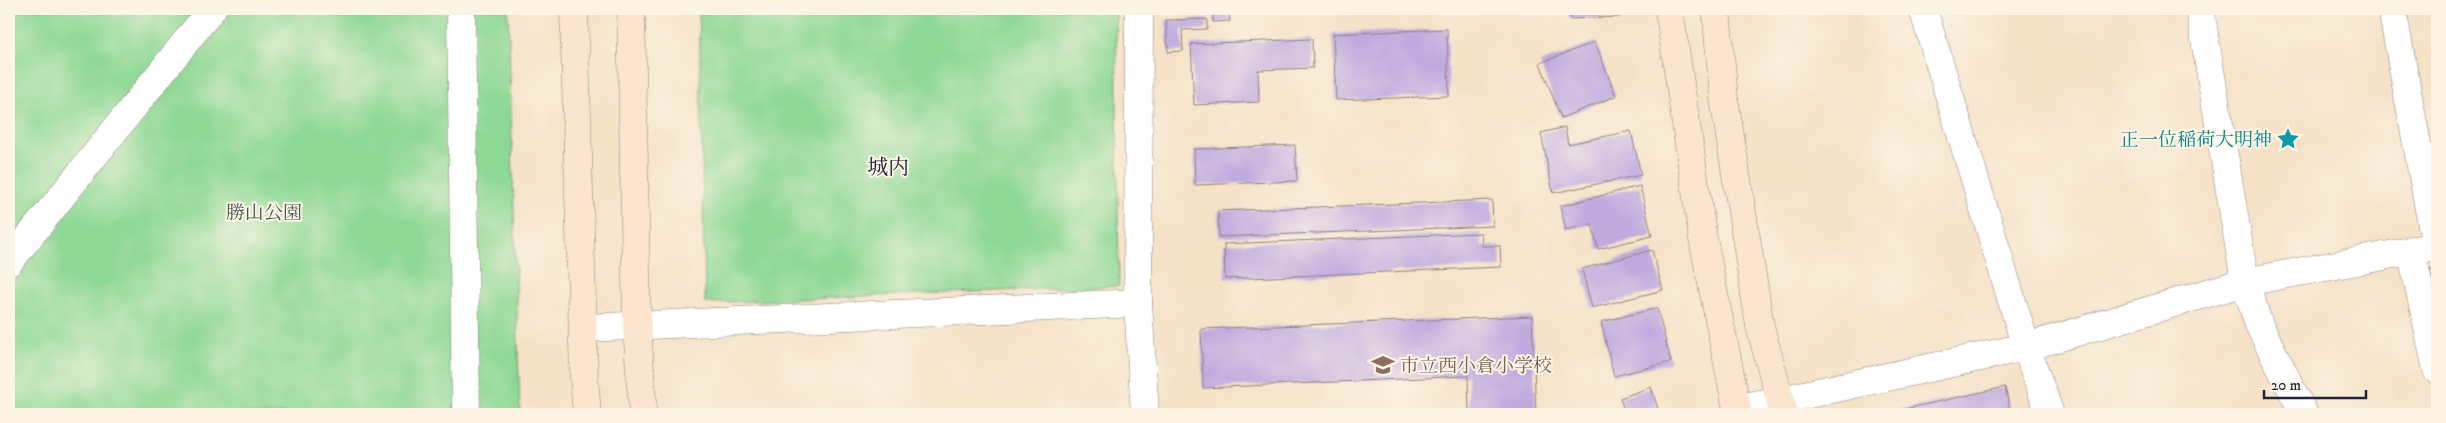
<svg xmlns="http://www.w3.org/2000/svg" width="2446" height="423" viewBox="0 0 2446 423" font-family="'IM FELL DW Pica','Noto Serif JP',serif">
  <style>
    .green { fill: #8dd894; stroke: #587d68 }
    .building { fill: #bfacdf }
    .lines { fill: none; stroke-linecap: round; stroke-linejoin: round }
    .street-casing { stroke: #8c8281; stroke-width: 29 }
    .secondary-casing { stroke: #8c8281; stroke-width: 29 }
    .street { stroke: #fff; stroke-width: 28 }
    .secondary { stroke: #fce5cf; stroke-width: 28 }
    .labels { text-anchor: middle; stroke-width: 4; stroke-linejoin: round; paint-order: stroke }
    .culture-label { font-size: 19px; fill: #0d838f; stroke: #fcf5e5; text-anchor: end }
    .park-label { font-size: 19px; fill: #425956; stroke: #fcf5e5 }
    .education-label { font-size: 19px; fill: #785e54; stroke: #fcf5e5; text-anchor: start }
    .quarter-label { font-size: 21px; fill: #22223b; stroke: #fcf5e5 }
  </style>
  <rect width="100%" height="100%" fill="#fcf5e5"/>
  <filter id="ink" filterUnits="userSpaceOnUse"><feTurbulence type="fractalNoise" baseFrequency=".02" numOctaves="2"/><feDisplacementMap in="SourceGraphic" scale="10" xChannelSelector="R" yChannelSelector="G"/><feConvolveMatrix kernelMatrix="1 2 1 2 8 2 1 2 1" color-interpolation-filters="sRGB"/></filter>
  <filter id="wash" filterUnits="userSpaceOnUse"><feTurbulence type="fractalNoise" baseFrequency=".0096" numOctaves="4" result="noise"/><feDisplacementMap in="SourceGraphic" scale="20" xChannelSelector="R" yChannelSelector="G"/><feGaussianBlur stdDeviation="1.12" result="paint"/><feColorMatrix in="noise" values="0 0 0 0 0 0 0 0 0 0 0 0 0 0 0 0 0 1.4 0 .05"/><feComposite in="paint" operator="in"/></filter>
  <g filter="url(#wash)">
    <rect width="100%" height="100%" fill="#f5e2c7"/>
    <g class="green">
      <polygon points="9,9 508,9 520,414 9,414"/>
      <polygon points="699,9 1116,9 1119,286 705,303"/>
    </g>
    <g id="blocks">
      <g class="building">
        <polygon points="1229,9 1230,21 1213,22 1213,10"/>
        <polygon points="1569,9 1619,9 1620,17 1570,19"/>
        <polygon points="1207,19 1207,29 1182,30 1183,51 1168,52 1166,20"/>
        <polygon points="1447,29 1449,96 1336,100 1333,34"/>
        <polygon points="1312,39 1313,68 1258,70 1259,102 1194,105 1191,44"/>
        <polygon points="1595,42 1616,96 1561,118 1540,63"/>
        <polygon points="1565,127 1568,144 1631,131 1641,175 1553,193 1541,133"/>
        <polygon points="1295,145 1297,181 1195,185 1194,149"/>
        <polygon points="1640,186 1652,236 1598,249 1592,224 1566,230 1560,206"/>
        <polygon points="1492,200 1493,226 1219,237 1218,211"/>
        <polygon points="1481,233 1482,246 1500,246 1501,267 1225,279 1224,244"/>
        <polygon points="1652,250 1663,290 1592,308 1582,269"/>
        <polygon points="2437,268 2437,301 2436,301 2430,270"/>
        <polygon points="1657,308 1671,362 1614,376 1601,322"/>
        <polygon points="1532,316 1536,414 1469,414 1468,376 1203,388 1201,329"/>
        <polygon points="1651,387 1658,409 1642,414 1625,414 1620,398"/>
        <polygon points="2005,387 2011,414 1886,414 1886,413"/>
      </g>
    </g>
  </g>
  <g filter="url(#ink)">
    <use href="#blocks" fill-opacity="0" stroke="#8c8281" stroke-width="1"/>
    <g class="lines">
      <defs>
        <g id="street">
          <polyline points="461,9 466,414"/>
          <polyline points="1139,9 1138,303 1145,414"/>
          <polyline points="1923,9 2026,347 2050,414"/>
          <polyline points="2200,9 2245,282 2259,325 2304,414"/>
          <polyline points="2392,9 2436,247"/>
          <polyline points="2411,250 2437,370"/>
          <polyline points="9,262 212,9"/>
          <polyline points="584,328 1138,303"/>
          <polyline points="1737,408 1781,400 2026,347 2245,282 2437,246"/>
        </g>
        <g id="secondary">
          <polyline points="574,9 584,377 587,414"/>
          <polyline points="631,9 637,327 643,414"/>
          <polyline points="1669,9 1703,239 1738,414"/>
          <polyline points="1716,9 1724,98 1760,326 1784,414"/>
        </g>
      </defs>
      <use href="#street" class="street-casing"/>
      <use href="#secondary" class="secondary-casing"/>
      <use href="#street" class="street"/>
      <use href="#secondary" class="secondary"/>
    </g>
  </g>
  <defs>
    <symbol id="sight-bare" viewBox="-9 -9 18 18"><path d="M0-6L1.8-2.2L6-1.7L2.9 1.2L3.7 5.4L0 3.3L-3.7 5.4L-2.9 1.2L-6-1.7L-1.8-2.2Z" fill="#0f9aa8" stroke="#fcf5e5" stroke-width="2.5" paint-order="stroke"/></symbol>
    <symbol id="school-bare" viewBox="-9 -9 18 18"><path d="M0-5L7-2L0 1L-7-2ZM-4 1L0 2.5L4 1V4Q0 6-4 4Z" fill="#8d6e63" stroke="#fcf5e5" stroke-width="2.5" paint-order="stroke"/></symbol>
  </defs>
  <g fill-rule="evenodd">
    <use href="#sight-bare" x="2272" y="123" width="32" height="32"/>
    <use href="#school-bare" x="1367" y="349" width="32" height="32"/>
  </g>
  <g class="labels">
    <g class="culture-label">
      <text x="2272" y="146">正一位稲荷大明神</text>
    </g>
    <g class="park-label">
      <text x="264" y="219">勝山公園</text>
    </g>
    <g class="education-label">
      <text x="1400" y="372">市立西小倉小学校</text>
    </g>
    <g class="quarter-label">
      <text x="888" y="174">城内</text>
    </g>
  </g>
  <rect width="2446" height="423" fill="none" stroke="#fcf5e5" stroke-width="30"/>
  <path d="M2264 390v8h102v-8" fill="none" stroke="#22223b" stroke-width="2.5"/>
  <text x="2271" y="390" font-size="15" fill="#22223b" stroke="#fcf5e5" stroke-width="4" paint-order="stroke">20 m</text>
</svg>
